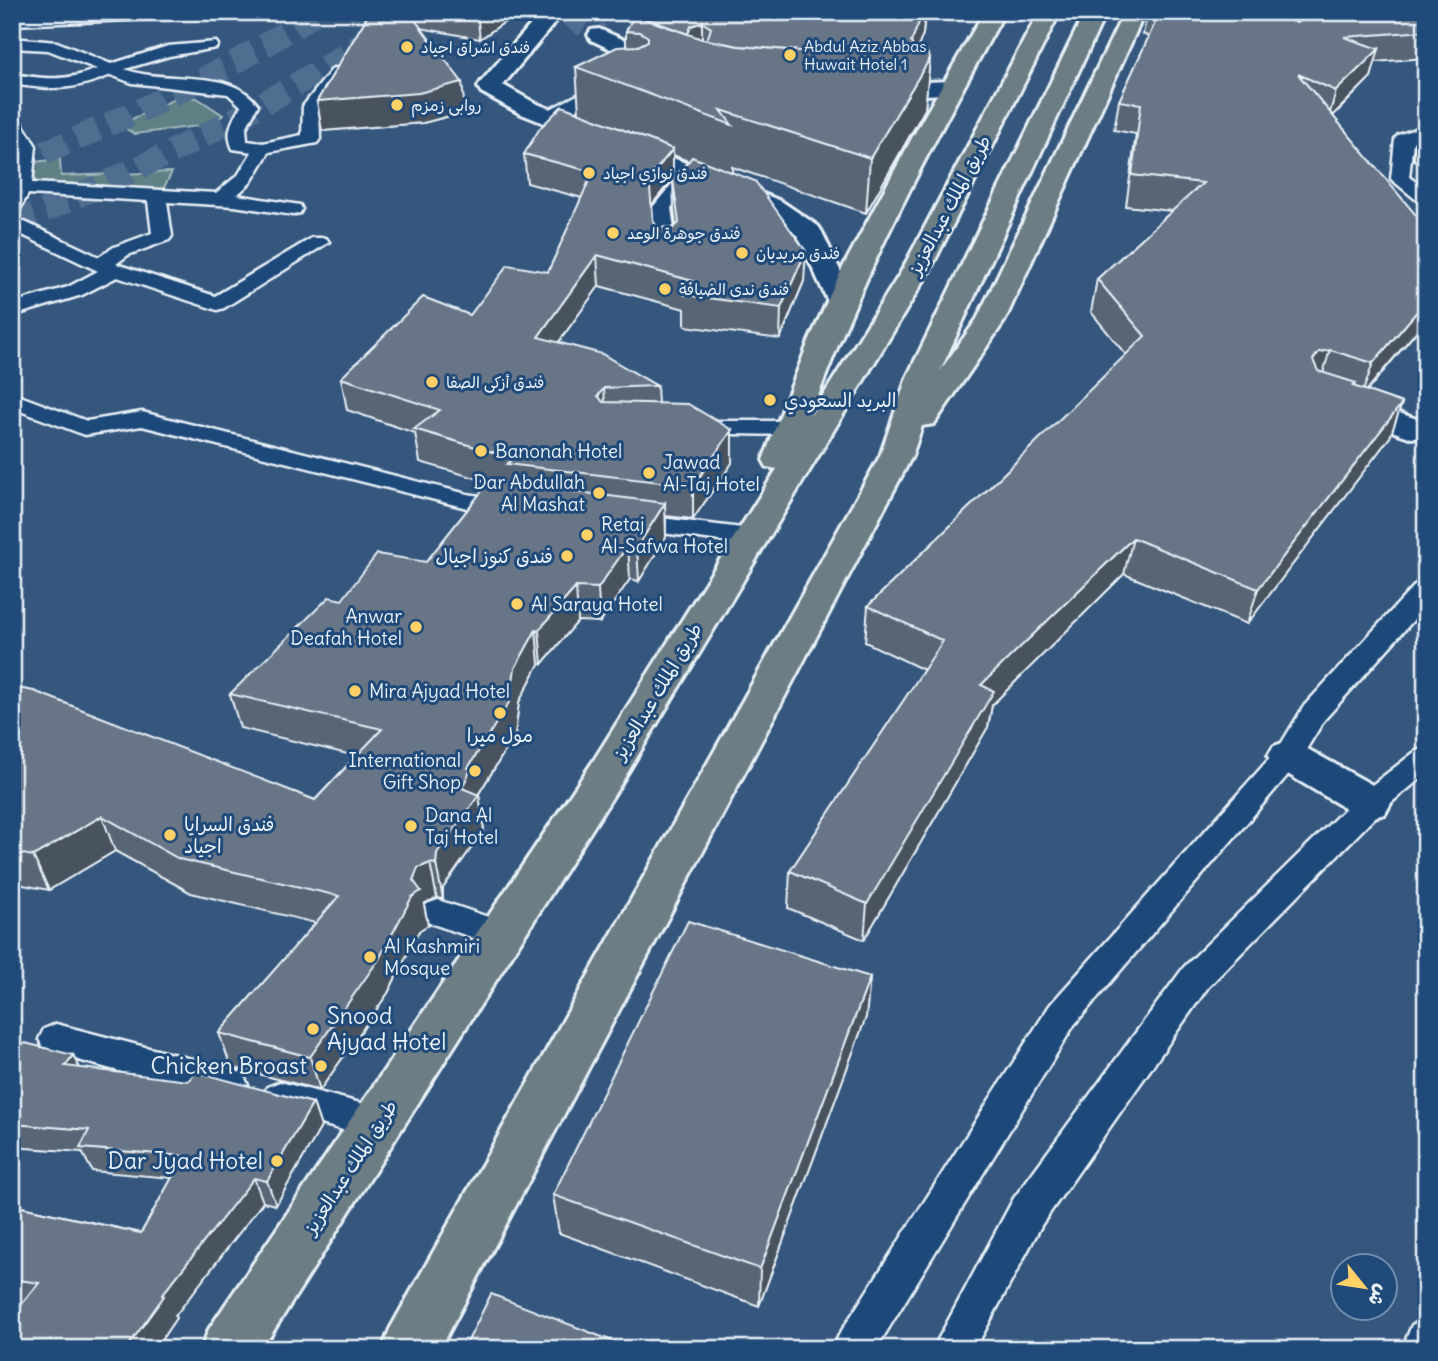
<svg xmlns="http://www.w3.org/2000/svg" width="1438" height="1361" viewBox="0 0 1438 1361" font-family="Delius,'Playpen Sans Arabic',sans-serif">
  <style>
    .green { fill: #5f8084; stroke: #a4b8be; stroke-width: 2 }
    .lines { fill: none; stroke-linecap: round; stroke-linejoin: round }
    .minor-tunnel { stroke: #506e90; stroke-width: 24; stroke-dasharray: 24 11; stroke-linecap: butt }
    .motorway-tunnel-far1 { stroke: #506e90; stroke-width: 24; stroke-dasharray: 24 11; stroke-linecap: butt }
    .motorway-tunnel { stroke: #506e90; stroke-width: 30; stroke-dasharray: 30 15; stroke-linecap: butt }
    .service-casing { stroke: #e8f1f8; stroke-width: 5 }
    .minor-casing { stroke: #e8f1f8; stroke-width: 6 }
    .trunk-casing { stroke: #e8f1f8; stroke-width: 6 }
    .service { fill: #1f4a7a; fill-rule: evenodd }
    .minor { fill: #1f4a7a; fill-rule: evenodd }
    .trunk { fill: #6d7d84; fill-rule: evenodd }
    .wall { fill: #596574; stroke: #e8f1f8; stroke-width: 2; fill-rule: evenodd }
    .shaded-wall { fill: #48525e; stroke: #e8f1f8; stroke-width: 2 }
    .building { fill: #677587; stroke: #e8f1f8; stroke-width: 2 }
    .poi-dot { fill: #ffd166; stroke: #1f4a7a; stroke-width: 2.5 }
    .labels { text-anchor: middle; stroke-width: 6; stroke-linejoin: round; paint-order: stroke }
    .far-poi-label { font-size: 16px; fill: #e8f1f8; stroke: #1f4a7a; text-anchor: start }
    .street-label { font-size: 19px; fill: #e8f1f8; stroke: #1f4a7a }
    .poi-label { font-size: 19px; fill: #e8f1f8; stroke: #1f4a7a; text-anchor: start }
    .near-poi-label { font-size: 23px; fill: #e8f1f8; stroke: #1f4a7a; text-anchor: end }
  </style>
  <rect width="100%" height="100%" fill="#35577e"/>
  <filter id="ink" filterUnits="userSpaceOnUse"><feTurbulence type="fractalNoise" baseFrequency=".0143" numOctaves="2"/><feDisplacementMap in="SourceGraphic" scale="14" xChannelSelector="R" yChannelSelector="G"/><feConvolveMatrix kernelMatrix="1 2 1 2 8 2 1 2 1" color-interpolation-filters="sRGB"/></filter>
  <g filter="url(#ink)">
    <g class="green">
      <polygon points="179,97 197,98 223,115 213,124 135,134 119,125"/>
      <polygon points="60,159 61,176 172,172 162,191 35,184 34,162"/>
    </g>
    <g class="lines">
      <polyline class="minor-tunnel" points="566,12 599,35"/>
      <g class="motorway-tunnel-far1">
        <path d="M12 167C117 121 222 77 317 12"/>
        <path d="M12 224C147 168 290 97 408 12"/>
      </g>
      <polyline class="motorway-tunnel" points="12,224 16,222"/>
      <defs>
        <g id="service">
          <polygon points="87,12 207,12 200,17 12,25 12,15"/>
          <path d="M12 38 57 42 111 64 168 46 216 42 218 45 216 48 169 56 125 69C167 86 228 65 258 105L246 128 247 141 263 143 302 135 303 106 333 68H345L347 71 319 106 320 139 317 143 269 152 251 182 237 195 300 205 302 209 300 213 293 215 234 206 167 202 172 236 169 240 128 255 116 264 215 296 312 238H326L329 242 224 308 217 310 117 277 82 295 12 316V303L68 287 98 271 12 230V216L99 257 114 247 152 233 148 201 28 194 19 211 12 213 18 146 12 136V116L18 117 36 146 32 183 216 193 238 175 252 152 233 149C225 132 232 121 241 106L228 94 132 83 111 75C72 91 53 90 12 84V74C45 79 65 82 97 69L48 50 12 48Z"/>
          <polygon points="613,82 619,83 621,87 619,91 552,120 540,120 537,116 591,88"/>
          <polygon points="1426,125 1426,136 1413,142 1409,177 1426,189 1426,204 1419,202 1391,179 1395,139 1398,135"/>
          <polygon points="690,168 699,173 671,208 677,251 674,255 660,255 657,251 653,207 684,169"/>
          <polygon points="12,393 87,421 142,412 467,494 520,502 523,507 520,512 511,514 467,508 142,426 85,435 12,408"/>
          <polygon points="692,421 791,421 799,423 803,428 799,433 791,435 684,433 680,428 684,423"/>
          <polygon points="628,514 750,529 759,532 763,537 759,542 750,545 619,527 616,522 619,517"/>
          <polygon points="1426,581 1426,606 1324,720 1298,763 1074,1025 876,1349 833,1349 839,1335 1050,1005 1278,749 1304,706 1417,583"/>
          <polygon points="1426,747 1426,774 1381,811 1208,987 1042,1224 975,1349 933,1349 1014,1198 1184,967 1359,795 1416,751"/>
          <polygon points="438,900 512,925 516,934 512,943 500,947 427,922 422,913 427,904"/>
          <polygon points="56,1024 230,1069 243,1074 248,1085 243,1096 230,1101 56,1054 44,1049 39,1039 44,1029"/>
          <polygon points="280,1082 379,1108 392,1112 397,1124 392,1136 379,1140 267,1109 262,1098 267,1087"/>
          <polygon points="1426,1319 1426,1349 1402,1349 1412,1325"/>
        </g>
        <g id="minor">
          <polygon points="539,12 560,12 561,15 503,85 535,103 781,201 818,226 822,232 855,302 851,308 841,311 831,308 798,236 763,211 519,113 481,92 478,87 481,82 540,14"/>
          <polygon points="599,29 678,63 681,68 678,73 662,73 591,40 588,35 591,30"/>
          <polygon points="952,81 960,83 963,88 960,93 874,98 866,96 863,91 866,86 874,84"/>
          <polygon points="1345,395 1423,421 1426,431 1423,435 1412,438 1334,411 1329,404 1334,397"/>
          <polygon points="1288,741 1302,746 1385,792 1391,803 1385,814 1370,818 1355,814 1274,766 1268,756 1274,746"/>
        </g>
        <g id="trunk">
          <path d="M984 12H1005C932 143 862 274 811 415L901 272 1039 12H1060L929 272 620 785 262 1349H201L209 1329 592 763 777 469 767 467 763 460 809 341 841 271 911 140Z"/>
          <polygon points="1085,12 1106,12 940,371 977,319 1124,12 1145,12 1005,320 934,424 922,426 912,456 440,1349 382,1349 390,1329 880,456 907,377"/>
        </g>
      </defs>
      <use href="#service" class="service-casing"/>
      <use href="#minor" class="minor-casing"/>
      <use href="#trunk" class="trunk-casing"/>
      <use href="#service" class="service"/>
      <use href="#minor" class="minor"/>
      <use href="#trunk" class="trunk"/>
    </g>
    <g class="wall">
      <polygon points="370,12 519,12 480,39 421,28 465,112 423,123 322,131 317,101"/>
      <path d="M641 12H925L923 34 917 49 930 58 925 109 866 213 732 167V172L804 281 780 339 685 326V309L599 286 559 342 657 386 658 404 732 430V463L693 519 666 516V537L639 581 630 579 600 622 578 621 542 664H539L519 702 515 735 478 795H479L484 830 443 888V899L437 898 425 903 424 905 428 925 419 931 388 993 320 1090 231 1067 219 1033 316 923 191 893 115 851 49 890 12 883V687L315 800 356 756 240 728 230 694 342 600 426 562 489 482 420 462 415 433 347 410 341 378 470 315 548 272 582 198 527 183 524 154 579 113 576 67 626 47V31L641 18ZM673 155 688 161 673 180 674 209 676 225 673 228 657 227 653 221 652 205 673 178Z"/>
      <polygon points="1148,12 1426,12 1426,58 1375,62 1371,77 1333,116 1426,320 1367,391 1402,403 1390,437 1247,624 1124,574 992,705 988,727 864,940 788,908 790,871 924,670 865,642 868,606 1126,355 1091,312 1097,279 1172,211 1126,206 1136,134 1114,130 1119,101 1149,37 1143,34"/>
      <polygon points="1426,117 1426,166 1414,160 1414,153"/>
      <polygon points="870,977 866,1017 759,1306 559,1233 553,1195"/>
      <polygon points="12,1048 73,1055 80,1068 313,1103 321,1127 276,1205 263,1202 175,1316 176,1318 155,1349 12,1349 12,1316 24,1302 12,1300 12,1205 141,1233 172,1178 92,1171 82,1152 12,1147"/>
    </g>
    <g class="shaded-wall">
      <polygon points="477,12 519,12 480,39"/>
      <polygon points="923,12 925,12 923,34 915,55 911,42"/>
      <polygon points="702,22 702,50 687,36 691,26"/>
      <polygon points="1379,49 1371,77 1328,120 1336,91"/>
      <polygon points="930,58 925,109 866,213 870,158"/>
      <polygon points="462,82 465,112 423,123 322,131 317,101"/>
      <polygon points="673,149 673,178 650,207 649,178"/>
      <polygon points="806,251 804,281 780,339 781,308"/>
      <polygon points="597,255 599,286 540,368 538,337"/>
      <polygon points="1426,301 1426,320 1361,397 1373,363"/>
      <polygon points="1330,350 1320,383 1313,360 1319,352"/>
      <polygon points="604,388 606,420 598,396"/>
      <polygon points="1402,403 1390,437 1247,624 1258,589"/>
      <polygon points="732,430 732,463 693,519 693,486"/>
      <polygon points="665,503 666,537 639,581 637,547"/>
      <polygon points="1133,538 1124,574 992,705 988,727 864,940 867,904 981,685"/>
      <polygon points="628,545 630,579 600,622 598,588"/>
      <polygon points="576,587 578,621 542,664 539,630"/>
      <polygon points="536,630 539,664 519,702 515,735 476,798 479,795 484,830 443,888 443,899 436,864 437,853 462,788 468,768 515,668"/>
      <polygon points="102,816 115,851 49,890 33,856"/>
      <polygon points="430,863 437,898 425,903 424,905 428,925 419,931 388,993 320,1090 310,1057 413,880 418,868"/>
      <polygon points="870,977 866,1017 759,1306 760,1269"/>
      <polygon points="73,1055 85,1079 65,1066"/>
      <polygon points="313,1103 321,1127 276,1205 267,1181"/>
      <polygon points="254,1178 263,1202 175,1316 176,1318 155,1349 126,1349 162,1295"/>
    </g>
    <g class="building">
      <polygon points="370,12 409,12 462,82 419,93 317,101"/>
      <polygon points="648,12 923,12 911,42 914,49 811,52 738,46 707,40 711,28 702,22 691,26 688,34 645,18"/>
      <polygon points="1160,12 1254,12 1279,17 1298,23 1286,12 1426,12 1426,31 1344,37 1379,49 1336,91 1298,74 1426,227 1426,301 1373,363 1330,350 1319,352 1313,360 1318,371 1356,383 1353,386 1402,403 1258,589 1133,538 981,685 994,691 867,904 790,871 943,641 868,606 1145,336 1097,279 1203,183 1132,175 1141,104 1119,101"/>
      <polygon points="634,15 702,39 738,46 811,52 925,49 930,58 870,158 721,110 732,125 576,67 617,47 638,46 648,41 648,37 640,32 626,31"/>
      <polygon points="562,106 673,149 649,178 653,221 657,227 673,228 679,223 673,180 692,157 755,181 806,251 781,308 685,295 693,281 597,255 538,337 602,354 657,386 604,388 598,396 603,402 688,404 732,430 693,486 507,464 513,458 414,429 440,410 341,378 423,297 470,315 508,265 548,272 593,172 524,154 540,128"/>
      <polygon points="490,481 665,503 637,547 628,545 598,588 576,587 539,630 536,630 515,668 510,701 468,768 471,769 462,788 479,795 437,853 436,864 430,863 418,868 413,880 421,891 412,897 379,959 310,1057 219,1033 339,896 179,859 102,816 33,856 12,852 12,687 34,691 315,800 382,729 230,694 329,597 342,600 377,554 426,562"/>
      <polygon points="688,921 870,977 760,1269 553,1195"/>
      <polygon points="25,1043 73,1055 65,1066 188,1081 196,1072 313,1103 267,1181 254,1178 162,1295 164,1296 126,1349 27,1349 12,1341 12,1316 39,1283 12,1279 12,1205 141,1233 184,1156 80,1148 89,1130 12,1124 12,1048"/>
      <polygon points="491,1294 633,1349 464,1349"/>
    </g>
  </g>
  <g class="poi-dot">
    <circle cx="407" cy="47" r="7"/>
    <circle cx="790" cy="55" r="7"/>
    <circle cx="397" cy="105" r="7"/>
    <circle cx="589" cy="173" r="7"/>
    <circle cx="613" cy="233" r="7"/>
    <circle cx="742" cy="253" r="7"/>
    <circle cx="665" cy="289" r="7"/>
    <circle cx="432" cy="382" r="7"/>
    <circle cx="770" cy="400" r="7"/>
    <circle cx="481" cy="451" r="7"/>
    <circle cx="649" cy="473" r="7"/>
    <circle cx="599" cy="493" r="7"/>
    <circle cx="587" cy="535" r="7"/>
    <circle cx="567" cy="556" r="7"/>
    <circle cx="517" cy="604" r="7"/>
    <circle cx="416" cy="627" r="7"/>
    <circle cx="355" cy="691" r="7"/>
    <circle cx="500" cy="713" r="7"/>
    <circle cx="475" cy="771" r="7"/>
    <circle cx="411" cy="826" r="7"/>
    <circle cx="170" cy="835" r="7"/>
    <circle cx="370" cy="957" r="7"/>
    <circle cx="313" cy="1029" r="7"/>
    <circle cx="321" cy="1066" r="7"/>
    <circle cx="277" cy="1161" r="7"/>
  </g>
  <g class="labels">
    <g class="far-poi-label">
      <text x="804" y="52">Abdul Aziz Abbas<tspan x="804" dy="18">Huwait Hotel 1</tspan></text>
      <text x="421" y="53">فندق اشراق اجياد</text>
      <text x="411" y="111">روابی زمزم</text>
      <text x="603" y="179">فندق نوازي اجياد</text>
      <text x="627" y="239">فندق جوهرة الوعد</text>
      <text x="756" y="259">فندق مريديان</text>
      <text x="679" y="295">فندق ندى الضيافة</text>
      <text x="446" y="388">فندق أزكى الصفا</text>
    </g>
    <g class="street-label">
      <text transform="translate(949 205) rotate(-62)" y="7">طريق الملك عبدالعزيز</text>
      <text transform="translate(657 691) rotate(-59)" y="7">طريق الملك عبدالعزيز</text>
      <text transform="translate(350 1167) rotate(-57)" y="7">طريق الملك عبدالعزيز</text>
    </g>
    <g class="poi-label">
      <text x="784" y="407">البريد السعودي</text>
      <text x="495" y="458">Banonah Hotel</text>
      <text x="663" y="469">Jawad<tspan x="663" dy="22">Al-Taj Hotel</tspan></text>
      <text x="585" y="489" text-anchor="end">Dar Abdullah<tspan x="585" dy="22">Al Mashat</tspan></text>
      <text x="601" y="531">Retaj<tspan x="601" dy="22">Al-Safwa Hotel</tspan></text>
      <text x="553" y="563" text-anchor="end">فندق كنوز اجيال</text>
      <text x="531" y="611">Al Saraya Hotel</text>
      <text x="402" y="623" text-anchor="end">Anwar<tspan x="402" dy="22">Deafah Hotel</tspan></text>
      <text x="369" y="698">Mira Ajyad Hotel</text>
      <text x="500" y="742" text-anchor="middle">مول ميرا</text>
      <text x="461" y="767" text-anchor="end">International<tspan x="461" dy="22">Gift Shop</tspan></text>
      <text x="425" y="822">Dana Al<tspan x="425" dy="22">Taj Hotel</tspan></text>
      <text x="184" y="831">فندق السرايا<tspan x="184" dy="22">اجياد</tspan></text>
      <text x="384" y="953">Al Kashmiri<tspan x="384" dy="22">Mosque</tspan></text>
    </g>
    <g class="near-poi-label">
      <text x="327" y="1024" text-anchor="start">Snood<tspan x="327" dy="26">Ajyad Hotel</tspan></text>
      <text x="307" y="1074">Chicken Broast</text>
      <text x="263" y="1169">Dar Jyad Hotel</text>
    </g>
  </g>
  <rect width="1438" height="1361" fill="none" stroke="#1f4a7a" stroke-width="42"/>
  <rect x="21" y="21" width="1396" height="1319" fill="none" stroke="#e8f1f8" stroke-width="2.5" filter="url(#ink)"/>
  <g transform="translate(1364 1287) rotate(120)"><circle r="33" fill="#1f4a7a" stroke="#6f8dac" stroke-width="2"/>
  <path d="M0-5L12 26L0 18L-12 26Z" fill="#ffd166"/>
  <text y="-10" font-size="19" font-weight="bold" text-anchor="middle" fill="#e8f1f8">ش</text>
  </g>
</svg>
